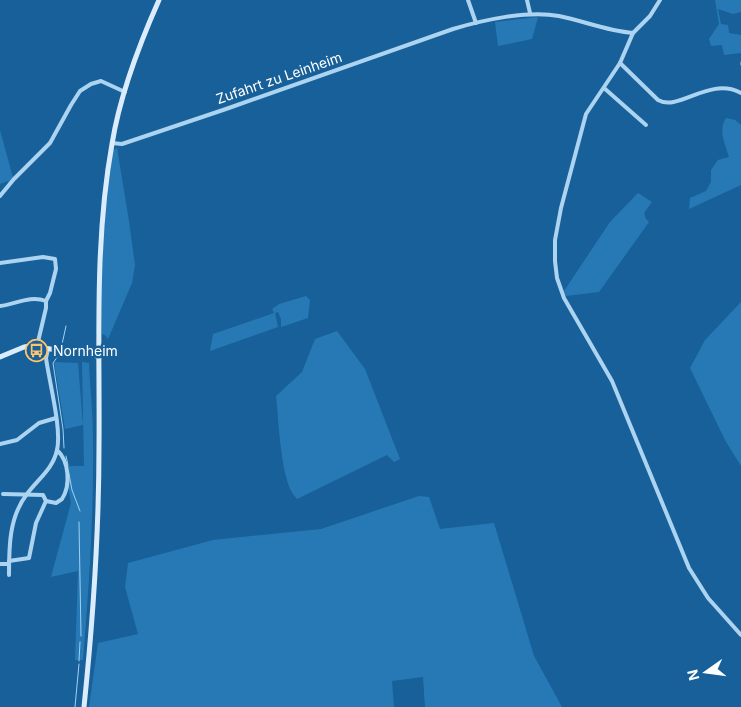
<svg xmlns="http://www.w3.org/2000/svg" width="741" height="707" viewBox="0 0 741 707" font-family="Inter,sans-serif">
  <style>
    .green { fill: #2779b5 }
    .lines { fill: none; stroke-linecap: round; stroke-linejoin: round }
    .stream { stroke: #9fd1f4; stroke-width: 1 }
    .street { stroke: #acd4f1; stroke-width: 4 }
    .secondary { stroke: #dbedfc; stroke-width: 5 }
    .labels { text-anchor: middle; stroke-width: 5; stroke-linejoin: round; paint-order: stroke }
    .street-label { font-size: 14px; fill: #fff; stroke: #186099 }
    .poi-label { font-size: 14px; fill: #fff; stroke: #186099; text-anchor: start }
  </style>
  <rect width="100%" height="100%" fill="#186099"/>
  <g class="green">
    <polygon points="715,0 741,0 741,12 733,14 718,9 721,24 728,25 729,33 741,35 741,53 724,55 722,45 711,46 709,39 719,24"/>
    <polygon points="538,17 532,39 498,46 495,22"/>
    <path d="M726 118 735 120 741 125V185L689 209 690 198 706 191 711 182V170L718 160 729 157C725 143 718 131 726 118Z"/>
    <polygon points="0,130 13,178 9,183 8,181 0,184"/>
    <path d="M117 148 129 221 135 265 132 283 108 339 105 335 102 334C100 272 104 211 113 150Z"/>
    <polygon points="638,193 652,202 644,213 646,219 649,222 599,292 566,296 564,291 610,222"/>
    <polygon points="306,296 310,300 308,318 281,327 281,319 278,312 275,313 278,327 210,351 213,334 274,313 272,309 279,304"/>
    <polygon points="741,302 741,466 725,440 690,368 705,340"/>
    <path d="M337 331 365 369 400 459 394 462 387 455 297 499C280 484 279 419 276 396L302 372 315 339Z"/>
    <polygon points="54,362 78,363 83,425 65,429"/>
    <path d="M82 362 89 363C90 388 93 414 93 439 94 513 89 587 83 660H75L78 571 51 577 71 503 69 491V466H84Z"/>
    <polygon points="419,496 429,497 440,529 494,523 534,656 562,707 425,707 423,677 392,681 394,707 89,707 98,643 138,634 125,587 128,563 213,540 321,529"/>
  </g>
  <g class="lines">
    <g class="stream">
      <polyline points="741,62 741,65"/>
      <polyline points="61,349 66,326"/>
      <polyline points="58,356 53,363 63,429 64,448"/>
      <polyline points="66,456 68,465"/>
      <polyline points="69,474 72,490 80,511"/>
      <polyline points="79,522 81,636"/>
      <polyline points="79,661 80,642"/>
      <polyline points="75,707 79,664"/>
    </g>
    <g class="street">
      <polyline points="468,0 476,23"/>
      <polyline points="527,0 530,13"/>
      <polyline points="633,33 620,63 586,114 561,208 555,240 555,261 557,278 564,298 612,381 689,568 708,598 741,635"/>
      <path d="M620 63 658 100C679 112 709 76 741 93"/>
      <polyline points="604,88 646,125"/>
      <path d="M112 143 122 144 226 109 453 29C483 20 528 10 559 16 584 21 607 31 633 33L650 16 660 0"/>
      <polyline points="0,196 14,179 50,143 71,105 80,91 91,84 101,81 125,92"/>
      <polyline points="0,263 43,257 55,259 56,269 50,293 46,301 46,308 37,346"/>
      <path d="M0 306C16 304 30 295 46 301"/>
      <polyline points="0,444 17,440 39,423 56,418"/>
      <path d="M3 494 43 495 46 501 56 503 62 499C71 485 69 461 57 450"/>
      <polyline points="9,561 29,558 36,523 46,501"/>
      <polyline points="0,564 9,564"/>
      <path d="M9 575C9 547 9 517 27 494 38 479 53 469 57 450 62 429 49 381 46 358L48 349"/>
    </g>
    <g class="secondary">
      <polyline points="0,357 24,347 30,346 98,356"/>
      <path d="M84 707C93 620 99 533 99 446 100 345 94 244 112 144 120 94 139 45 159 0"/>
    </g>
  </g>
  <defs>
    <symbol id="bus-ring" viewBox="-11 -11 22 22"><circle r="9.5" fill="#186099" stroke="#ffc36c" stroke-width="1.5"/><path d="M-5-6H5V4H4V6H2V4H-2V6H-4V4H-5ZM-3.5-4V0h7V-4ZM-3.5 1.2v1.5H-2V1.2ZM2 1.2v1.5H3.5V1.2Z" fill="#ffc36c"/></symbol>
  </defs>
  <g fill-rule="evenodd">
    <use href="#bus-ring" x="24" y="338" width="25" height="25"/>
  </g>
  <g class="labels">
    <g class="street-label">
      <text transform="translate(279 78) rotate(-19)" y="5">Zufahrt zu Leinheim</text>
    </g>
    <g class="poi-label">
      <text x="53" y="356">Nornheim</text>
    </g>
  </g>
  <g transform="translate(706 672) rotate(256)" stroke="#186099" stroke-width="4" paint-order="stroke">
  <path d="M0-4L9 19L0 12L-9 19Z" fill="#ffffff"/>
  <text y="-8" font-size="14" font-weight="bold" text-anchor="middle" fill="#ffffff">N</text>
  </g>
</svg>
